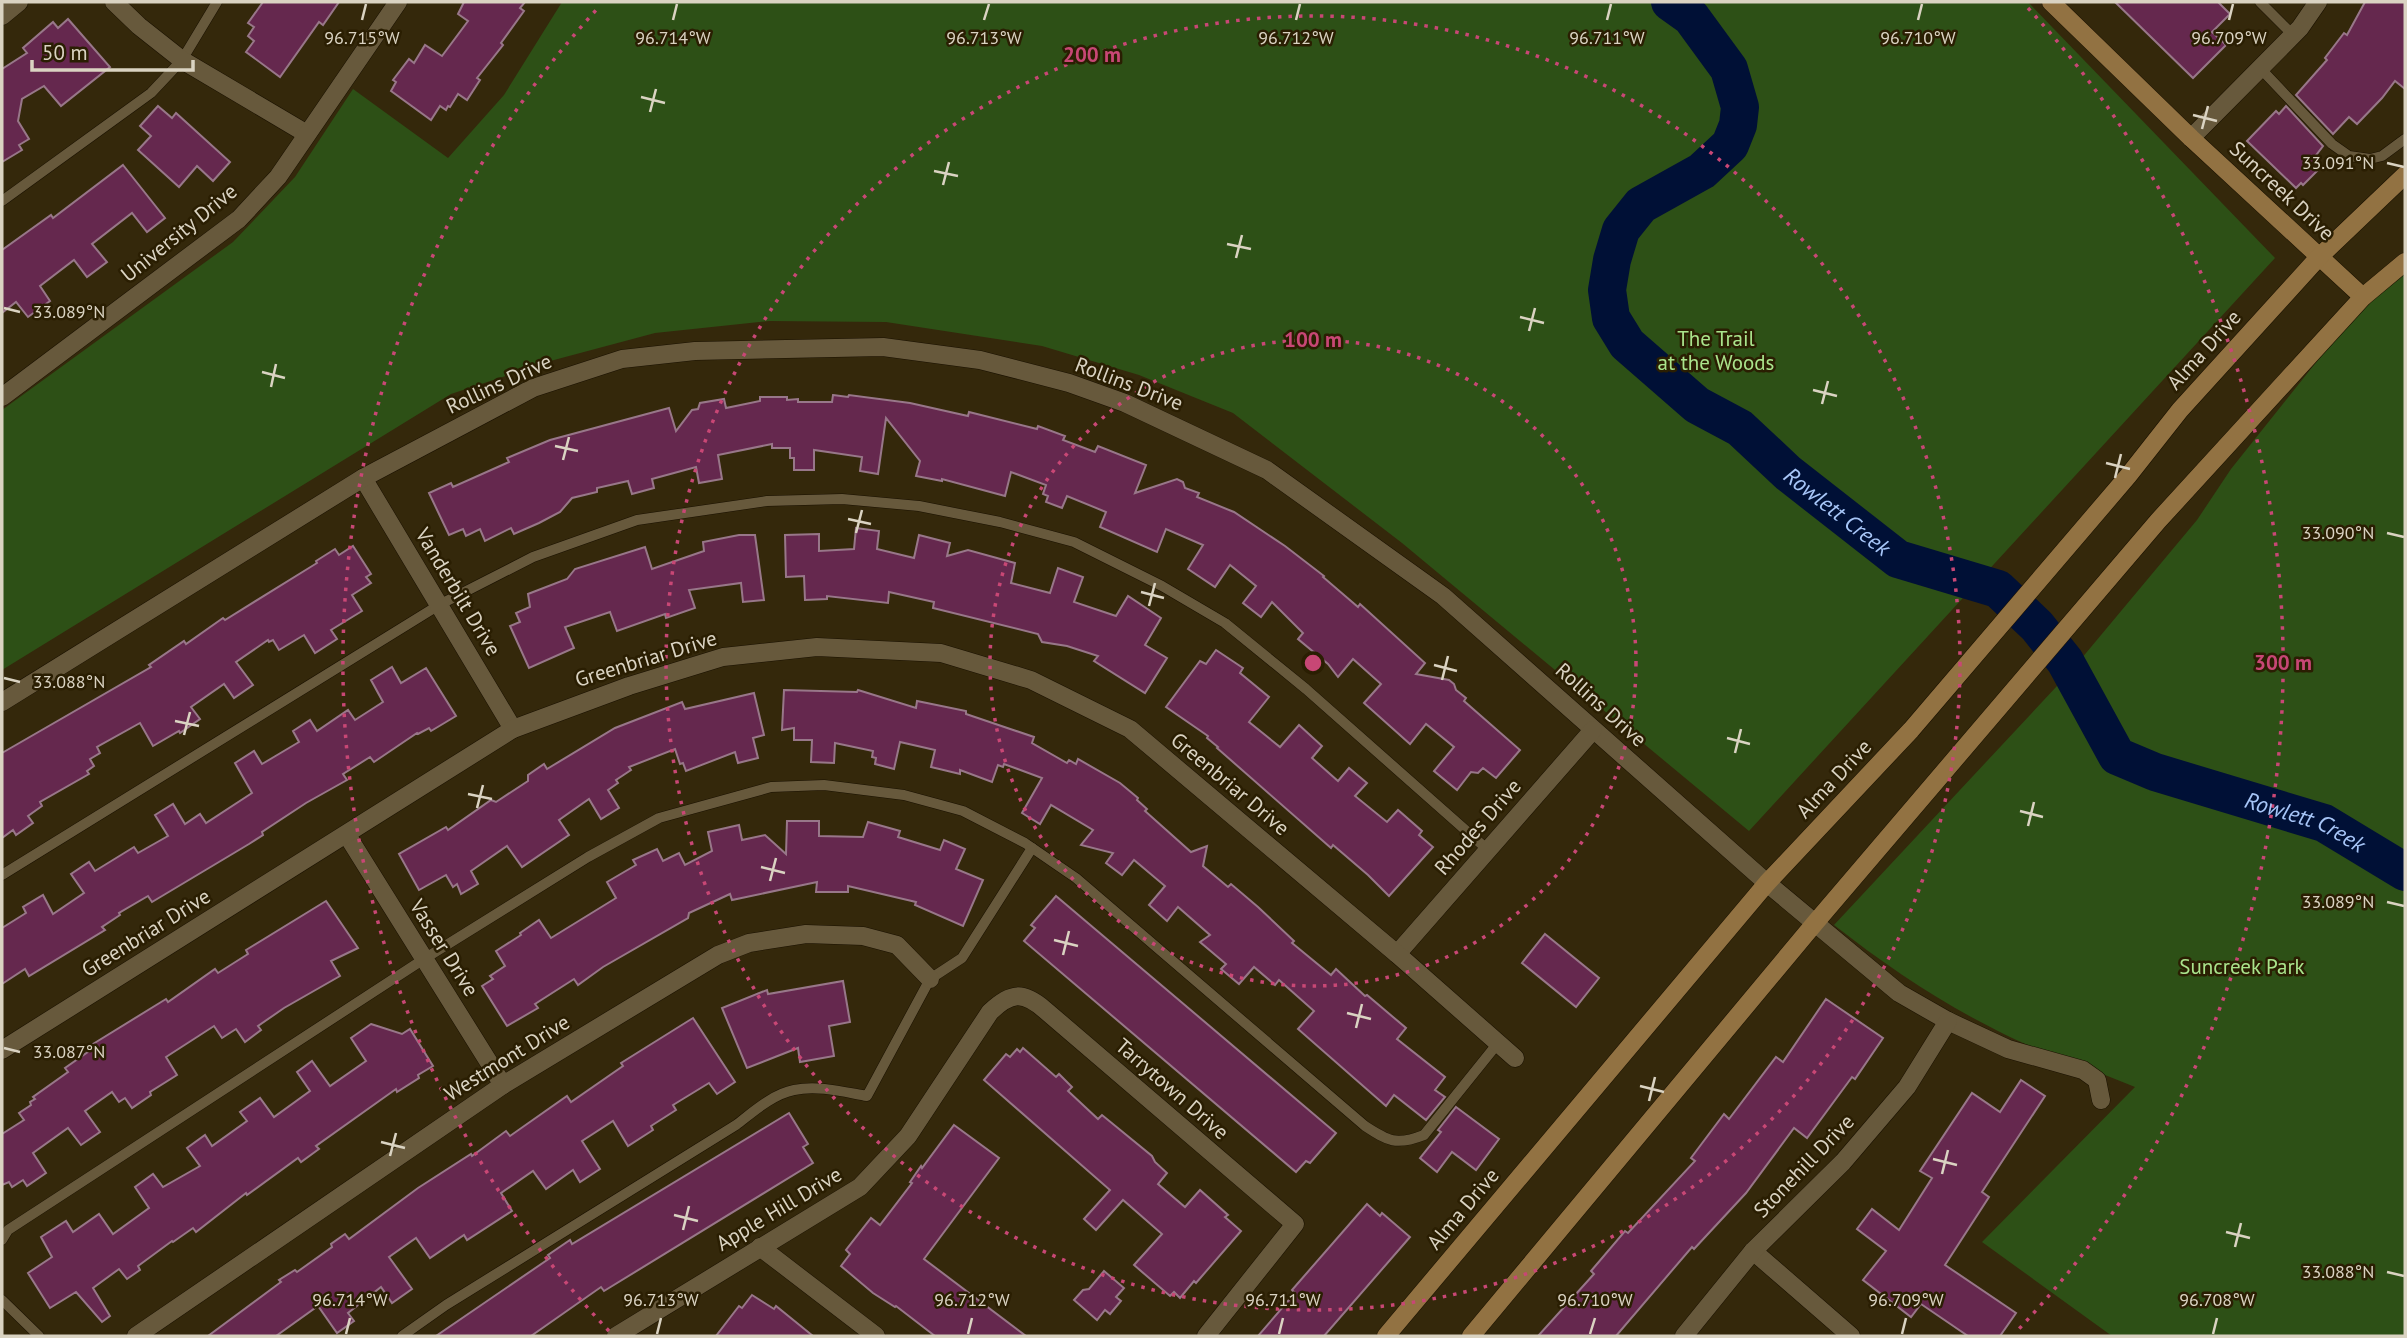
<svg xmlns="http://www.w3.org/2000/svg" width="2407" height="1338" viewBox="0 0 2407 1338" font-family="'PT Sans',sans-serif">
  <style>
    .green { fill: #2d5016 }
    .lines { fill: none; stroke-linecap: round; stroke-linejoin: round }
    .river { stroke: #001036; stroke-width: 38 }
    .building { fill: #65284e; stroke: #987789; stroke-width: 2 }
    .lane-casing { stroke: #1a1100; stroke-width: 11 }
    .street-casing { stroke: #1a1100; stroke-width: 19 }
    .secondary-casing { stroke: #1a1100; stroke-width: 19 }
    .lane { stroke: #67593c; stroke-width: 10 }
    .street { stroke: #67593c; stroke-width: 18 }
    .secondary { stroke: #927242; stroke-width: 18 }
    .ticks { fill: none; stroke: #dad3c2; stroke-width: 2.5 }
    .ring { fill: none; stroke: #c84775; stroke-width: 3.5; stroke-dasharray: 3.5 7 }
    .labels { text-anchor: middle; stroke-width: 5; stroke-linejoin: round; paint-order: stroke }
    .street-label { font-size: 21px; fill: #dad3c2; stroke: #2a1e02 }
    .park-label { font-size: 21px; fill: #aae48c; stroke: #2a1e02 }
    .water-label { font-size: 23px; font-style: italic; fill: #a6c5f7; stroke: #2a1e02 }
    .ticks-label { font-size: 18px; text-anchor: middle; fill: #dad3c2; stroke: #2a1e02; stroke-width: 5; stroke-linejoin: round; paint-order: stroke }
    .centre { fill: #c84775; stroke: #2a1e02; stroke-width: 3.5 }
    .ring-label { font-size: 21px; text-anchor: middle; font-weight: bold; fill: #c84775; stroke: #2a1e02; stroke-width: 5; stroke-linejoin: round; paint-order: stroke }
  </style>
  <rect width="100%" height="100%" fill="#34280b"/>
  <g class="green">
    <polygon points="562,2 2028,2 2275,258 1749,831 1402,543 1233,413 1139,375 1042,346 886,322 769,321 655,333 554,360 451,394 2,670 2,410 233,242 295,177 353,89 448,158 504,95"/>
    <path d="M2405 272V1336H2112L1982 1242 2135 1087C2089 1068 2040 1053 1996 1030 1938 1001 1885 965 1834 925L2071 671 2197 520 2231 469 2318 360 2371 301Z"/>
  </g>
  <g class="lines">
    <path class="river" id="s1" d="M1670 2 1691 17 1729 69 1740 107 1738 125 1730 145 1702 171 1641 205 1621 230 1612 260 1607 290 1611 318 1627 344 1697 405 1740 428 1788 473 1898 559 1998 589 2037 626 2065 661 2117 756 2155 772 2324 823 2405 872"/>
  </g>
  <g class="building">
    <polygon points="263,2 339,2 323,25 319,22 280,77 246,52 254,41 248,36 254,27 248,23"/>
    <polygon points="464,2 525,2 520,8 524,11 501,43 503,45 477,78 480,80 467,100 458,94 450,107 448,106 446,110 440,106 431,120 391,91 396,82 393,80 409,59 414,63 425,45 442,56 468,21 458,14"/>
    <polygon points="2115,2 2218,2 2230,14 2212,32 2226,45 2193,78"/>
    <polygon points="2365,2 2405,2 2405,89 2395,81 2382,98 2357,124 2349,117 2333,134 2296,95 2327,60 2325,58 2344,33 2347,35"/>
    <polygon points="68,19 110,67 61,106 44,86 22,99 18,121 29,139 19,145 22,150 2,162 2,69 27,53 23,48 53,22 58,28"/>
    <polygon points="158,106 172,118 176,113 230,162 213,181 197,166 179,187 138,150 151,136 140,126"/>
    <polygon points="2286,106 2323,146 2314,158 2322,166 2303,185 2301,183 2296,188 2247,141 2276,111 2279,114"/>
    <polygon points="123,165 165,218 147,232 132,213 92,244 107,262 87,277 74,260 40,286 50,301 28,317 16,302 2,313 2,250 51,215 53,218"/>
    <polygon points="833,395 848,397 849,395 910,403 968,416 969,412 1037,429 1038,426 1065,436 1063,440 1095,452 1098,446 1146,465 1135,493 1177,479 1183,482 1185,488 1199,493 1197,497 1234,512 1285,546 1324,576 1323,577 1358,607 1360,604 1425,663 1416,674 1449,680 1454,684 1456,690 1466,698 1464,701 1520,750 1496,778 1483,768 1478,773 1471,772 1457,790 1434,771 1454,747 1426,724 1410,744 1364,703 1381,684 1353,659 1338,677 1328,664 1298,639 1303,633 1272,602 1261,617 1243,603 1256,586 1230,565 1215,587 1188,569 1203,545 1166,529 1157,552 1100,527 1106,512 1067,496 1062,508 1046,502 1048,496 1043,494 1046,485 1011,472 1005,496 942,479 942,481 916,476 920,461 886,418 878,474 860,471 862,457 814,450 814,470 794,470 794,458 790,458 790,448 772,448 772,444 718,455 722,479 699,483 696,467 652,479 654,488 632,494 628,481 597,488 597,492 572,498 560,512 539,523 514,534 511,528 485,541 480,529 466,536 463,529 449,535 429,493 451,483 453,487 509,462 507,458 550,440 669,408 676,431 692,410 698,409 700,403 724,399 726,408 760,401 760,397 787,397 787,400 798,399 798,402 832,402"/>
    <polygon points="856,528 879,531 877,549 914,558 919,535 950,543 947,556 968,550 1015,563 1011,583 1050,593 1058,568 1083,577 1074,602 1116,616 1128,596 1161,618 1145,645 1167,658 1145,693 1094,661 1098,656 1067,646 1042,642 1038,634 933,608 934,602 889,592 888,603 827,596 827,599 805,600 804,576 786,577 785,535 819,534 819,551 854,549"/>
    <polygon points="739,535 755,535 764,600 743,602 741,583 689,590 695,608 666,618 665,614 617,631 610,612 565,627 574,648 529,668 510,626 520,622 516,613 530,607 528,594 567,579 575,569 645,547 652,569 704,551 703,542"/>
    <polygon points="353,546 371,574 366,577 371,583 352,595 362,611 331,630 337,639 315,653 304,635 279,650 273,640 269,642 268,640 236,662 253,685 234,698 224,684 191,707 200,719 180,733 179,731 153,746 140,723 97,747 100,753 90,759 94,766 87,771 89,774 40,802 42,806 28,816 33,823 16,835 13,830 2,838 2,753 151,667 149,665 184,641 186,644 223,618 225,620 317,563 316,561 335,549 339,555"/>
    <polygon points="1216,650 1243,668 1240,673 1269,697 1249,722 1280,747 1299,725 1322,746 1312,758 1338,781 1349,768 1367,783 1355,796 1387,822 1398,810 1422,831 1419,835 1433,847 1389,896 1368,875 1333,845 1331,848 1217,748 1218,747 1207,738 1208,736 1166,707 1200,661 1206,664"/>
    <polygon points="392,667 401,683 426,668 456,716 431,731 429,728 418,734 417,733 374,762 370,757 343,774 347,780 306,803 262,832 263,835 249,844 152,902 148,896 119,913 120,915 102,927 105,930 29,976 25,969 2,984 2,928 26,913 23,907 43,895 53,914 84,893 71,874 89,862 95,871 134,847 138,853 168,836 155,815 173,804 185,824 200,814 206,823 252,793 235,763 254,751 262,764 299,742 293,731 310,720 317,731 348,710 355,720 383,702 371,680"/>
    <polygon points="784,690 857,692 858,690 916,708 917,701 966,711 966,714 1034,737 1032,743 1067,763 1069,760 1076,764 1078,759 1120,783 1138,798 1137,800 1147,809 1145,811 1191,852 1207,846 1203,866 1228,887 1231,884 1258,907 1294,941 1292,943 1331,975 1336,969 1365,996 1367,995 1406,1028 1397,1039 1445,1077 1435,1090 1445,1097 1426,1120 1394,1095 1386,1106 1298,1029 1314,1011 1279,980 1275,985 1254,967 1239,984 1221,969 1226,964 1200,942 1210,935 1178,907 1167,921 1149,905 1165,886 1134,860 1122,875 1106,863 1113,853 1081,845 1093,830 1051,805 1040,824 1022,813 1042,778 1004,764 1003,767 998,765 992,782 960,770 960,774 931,767 935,750 900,742 894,769 875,764 876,758 872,757 873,751 835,743 834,763 811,762 812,740 794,740 794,728 782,730"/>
    <polygon points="754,693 764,735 753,738 758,758 738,763 735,752 686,771 683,763 680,764 675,749 629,767 631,770 616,780 618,783 608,790 619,808 601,819 589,799 559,820 569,835 522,867 507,846 471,871 478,884 461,894 457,884 453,887 446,875 419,890 399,854 446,827 448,830 491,800 496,802 528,781 528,775 544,764 547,769 615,728 682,702 685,709"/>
    <polygon points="787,821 819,821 819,836 863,837 868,822 900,831 898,837 940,850 944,840 965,849 956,869 983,880 963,926 915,905 916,902 848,886 848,892 816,892 817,882 732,900 730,894 689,913 688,918 603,967 578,985 574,979 535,1004 538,1008 507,1026 482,986 493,979 490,976 505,966 496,951 521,935 520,933 539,920 551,938 616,898 607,882 636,865 633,860 657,849 663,861 679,853 685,865 712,851 708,832 739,825 742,840 765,835 786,854"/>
    <polygon points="1056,896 1336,1133 1310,1163 1306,1161 1296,1172 1024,941 1035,928 1031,925"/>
    <polygon points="326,901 358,948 331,961 340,976 284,1008 258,1026 261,1030 245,1042 236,1029 222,1038 214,1026 166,1057 177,1075 150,1092 151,1095 132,1108 125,1098 119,1102 112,1092 85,1111 100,1132 81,1145 68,1128 33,1153 46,1173 27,1186 23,1180 12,1187 9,1182 2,1185 2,1134 24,1120 19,1113 31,1105 30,1102 35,1099 33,1097 68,1072 65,1068 95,1047 93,1044 166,999 168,1002 215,969 218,973 248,954 246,950"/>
    <polygon points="1545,934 1599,978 1576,1007 1522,963"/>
    <polygon points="843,981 850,1022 829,1026 834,1056 800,1062 798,1048 747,1068 722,1008 767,990 768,994"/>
    <polygon points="1826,999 1883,1038 1855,1079 1852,1077 1807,1138 1794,1128 1746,1193 1694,1249 1692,1247 1616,1336 1538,1336 1594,1274 1591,1271 1625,1231 1628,1233 1695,1161 1691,1158 1724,1114 1729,1119 1776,1057 1783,1062"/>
    <polygon points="693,1018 735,1082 717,1094 709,1083 673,1105 676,1110 651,1126 653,1130 628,1146 613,1121 582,1141 600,1169 580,1182 573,1170 546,1189 533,1171 501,1193 512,1211 467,1240 464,1235 430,1258 416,1238 389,1257 412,1289 392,1303 381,1287 348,1313 354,1321 337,1333 318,1306 276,1336 208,1336 281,1282 279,1280 295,1270 297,1272 332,1247 331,1244 345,1234 349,1239 418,1188 471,1154 472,1156 506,1131 510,1136 567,1096 571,1102 623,1066 621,1063"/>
    <polygon points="371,1024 402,1034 410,1029 433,1066 418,1075 419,1078 397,1092 396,1089 316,1146 319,1149 301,1162 298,1158 247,1195 246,1193 196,1232 193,1228 173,1242 172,1241 138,1266 140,1270 127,1279 119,1269 93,1288 110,1316 102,1322 76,1292 50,1308 28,1273 52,1257 41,1237 66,1221 73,1232 99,1214 113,1234 149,1208 135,1187 153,1174 163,1187 200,1166 187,1148 205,1135 212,1146 247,1121 240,1112 260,1098 274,1117 310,1091 297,1072 312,1061 330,1086 366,1061 351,1038"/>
    <polygon points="1023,1048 1056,1077 1059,1074 1072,1087 1068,1091 1098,1119 1102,1115 1152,1156 1155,1162 1167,1173 1158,1184 1185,1207 1200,1190 1228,1215 1225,1217 1241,1231 1196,1283 1194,1281 1180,1298 1174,1292 1170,1296 1134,1265 1162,1234 1123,1200 1096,1230 1084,1219 1110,1190 984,1080 1006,1054 1010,1057 1017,1049 1020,1052"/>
    <polygon points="2021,1080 2045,1096 1982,1192 1989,1197 1945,1265 2016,1313 2000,1336 1968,1336 1921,1304 1911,1317 1863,1280 1886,1251 1857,1229 1872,1209 1899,1230 1932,1178 1920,1171 1972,1093 2000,1112"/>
    <polygon points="1456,1107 1499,1139 1476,1170 1452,1152 1437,1172 1420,1158 1441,1132 1438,1130"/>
    <polygon points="789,1113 808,1144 803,1147 813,1163 604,1291 601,1287 531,1336 436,1336 550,1258 548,1255 570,1240 572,1244"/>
    <polygon points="954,1125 999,1158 924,1259 1026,1336 935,1336 896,1306 895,1307 873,1293 841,1266 850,1254 846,1250 871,1218 880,1225 912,1183 910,1182 921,1166 922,1168"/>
    <polygon points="1367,1204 1380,1216 1382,1213 1410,1237 1324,1336 1258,1336 1295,1293 1292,1290"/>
    <polygon points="1104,1271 1124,1288 1116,1297 1121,1301 1110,1314 1105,1310 1097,1320 1074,1300 1083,1290 1089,1289"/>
    <polygon points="752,1295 774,1309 776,1306 813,1336 716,1336 739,1306 742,1308"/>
  </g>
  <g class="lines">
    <defs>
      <g id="lane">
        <polyline points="2260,2 2293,35"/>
        <polyline points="2260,68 2332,144 2349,156 2370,159 2382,156 2405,139"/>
        <polyline points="2,201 151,93 182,60 217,2"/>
        <polyline points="2,875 439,605 533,557 637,520 767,501 842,499 919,506 1000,522 1074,542 1162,586 1225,623 1306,689 1488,850"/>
        <path d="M2 1240 8 1230 424 959 588 857 659 818 771 787 824 785 904 795 963 811 1025 843 1076 878 1365 1126C1388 1141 1396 1146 1424 1135L1498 1043"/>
        <polyline points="2,1300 39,1336"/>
        <path d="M402 1336 446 1305 736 1125C753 1112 773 1094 794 1090 818 1085 844 1092 867 1096L930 979 962 958 1032 848"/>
      </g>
      <g id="street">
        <polyline points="114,2 139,26 182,60 307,134"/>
        <polyline points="2,16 19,2"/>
        <polyline points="2191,138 2300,28 2318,2"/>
        <polyline points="2,397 239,219 278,177 398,2"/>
        <polyline points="363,478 513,729"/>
        <polyline points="2,702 363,478 533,388 622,359 695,351 883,347 980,360 1069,383 1125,403 1267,470 1443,596 1767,883 1899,993 1948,1021 2008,1049 2083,1070 2097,1080 2101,1100"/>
        <polyline points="347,835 503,1085"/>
        <polyline points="1397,954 1593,730"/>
        <polyline points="2,1050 513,729 629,686 723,657 817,647 941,653 1031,680 1130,729 1397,954 1515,1058"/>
        <polyline points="760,1247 876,1336"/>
        <polyline points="1753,1251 1851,1336"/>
        <polyline points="136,1336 503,1085 718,955 749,943 806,934 863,936 897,945 930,979"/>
        <path d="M616 1336 860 1187 908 1136 990 1012C1011 992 1023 991 1045 1010L1295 1224 1206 1336"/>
        <polyline points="1684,1336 1753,1251 1843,1162 1907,1087 1948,1021"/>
      </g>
      <g id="secondary">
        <polyline points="2051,2 2191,138 2363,297"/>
        <polyline points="1386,1336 1767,883 1911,730 2128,476 2180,410 2319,257 2405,175"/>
        <polyline points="1471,1336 1815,923 2158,521 2363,297 2405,262"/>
      </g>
    </defs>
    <use href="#lane" class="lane-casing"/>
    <use href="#street" class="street-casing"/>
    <use href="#secondary" class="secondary-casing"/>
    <use href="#lane" class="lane"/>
    <use href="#street" class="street"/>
    <use href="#secondary" class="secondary"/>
  </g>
  <path class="ticks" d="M362 20 366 4M673 20 677 4M984 20 989 4M1296 20 1300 4M1607 20 1611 4M1918 20 1922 4M2229 20 2233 4M641 97 665 103M650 112 656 89M2193 115 2217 121M2202 129 2208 106M2387 163 2404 167M934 171 958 176M943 185 949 162M1227 244 1251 249M1236 258 1242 235M4 308 20 312M1520 317 1544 323M1529 331 1535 308M262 372 285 378M271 387 276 364M1813 390 1837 396M1822 404 1828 381M555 446 578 451M563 460 569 437M2106 463 2130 469M2115 478 2121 454M848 519 871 524M856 533 862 510M2387 533 2404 537M1141 592 1164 598M1149 606 1155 583M1434 665 1457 671M4 678 20 682M1442 680 1448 656M175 721 199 726M184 735 190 712M1727 738 1750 744M1735 753 1741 729M468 794 492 799M477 808 483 785M2020 811 2043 817M2028 826 2034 802M761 867 785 873M770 881 776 858M2387 902 2404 906M1054 940 1078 946M1063 955 1069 931M1347 1013 1371 1019M1356 1028 1362 1004M4 1048 20 1052M1640 1086 1664 1092M1649 1101 1655 1077M381 1142 405 1148M390 1156 396 1133M1933 1159 1957 1165M1942 1174 1948 1150M674 1215 698 1221M683 1230 689 1206M2226 1232 2250 1238M2235 1247 2241 1223M2387 1272 2404 1276M346 1334 350 1318M657 1334 661 1318M968 1334 972 1318M1279 1334 1283 1318M1590 1334 1595 1318M1902 1334 1906 1318M2213 1334 2217 1318"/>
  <g class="ring">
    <circle cx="1313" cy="663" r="323"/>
    <circle cx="1313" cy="663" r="647"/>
    <path d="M609 1331A970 970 0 0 1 598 8M2028 8A970 970 0 0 1 2017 1331"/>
  </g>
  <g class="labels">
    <g class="street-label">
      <text transform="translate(2282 191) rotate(43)" y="7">Suncreek Drive</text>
      <text transform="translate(179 233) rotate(-39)" y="7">University Drive</text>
      <text transform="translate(2204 350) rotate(-48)" y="7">Alma Drive</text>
      <text transform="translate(499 384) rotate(-25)" y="7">Rollins Drive</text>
      <text transform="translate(1129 384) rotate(21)" y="7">Rollins Drive</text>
      <text transform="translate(458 592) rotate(59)" y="7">Vanderbilt Drive</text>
      <text transform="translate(646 659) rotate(-17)" y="7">Greenbriar Drive</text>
      <text transform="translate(1601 705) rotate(42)" y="7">Rollins Drive</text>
      <text transform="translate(1834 779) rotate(-47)" y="7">Alma Drive</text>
      <text transform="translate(1230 784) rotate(40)" y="7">Greenbriar Drive</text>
      <text transform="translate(1478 827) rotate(-49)" y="7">Rhodes Drive</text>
      <text transform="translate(146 933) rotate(-32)" y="7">Greenbriar Drive</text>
      <text transform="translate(444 948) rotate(58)" y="7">Vasser Drive</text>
      <text transform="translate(507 1058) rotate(-32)" y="7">Westmont Drive</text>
      <text transform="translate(1172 1089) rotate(41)" y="7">Tarrytown Drive</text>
      <text transform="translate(1804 1166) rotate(-46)" y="7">Stonehill Drive</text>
      <text transform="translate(779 1209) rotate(-31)" y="7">Apple Hill Drive</text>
      <text transform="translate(1463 1209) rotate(-50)" y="7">Alma Drive</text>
    </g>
    <g class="park-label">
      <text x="1716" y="346">The Trail<tspan x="1716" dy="24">at the Woods</tspan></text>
      <text x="2242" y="974">Suncreek Park</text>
    </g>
    <g class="water-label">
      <text dy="8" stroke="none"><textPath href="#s1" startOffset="700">Rowlett Creek</textPath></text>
      <text dy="8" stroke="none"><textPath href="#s1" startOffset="1288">Rowlett Creek</textPath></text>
    </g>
  </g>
  <g class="ticks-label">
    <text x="984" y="44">96.713°W</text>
    <text x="1296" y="44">96.712°W</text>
    <text x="1607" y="44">96.711°W</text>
    <text x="362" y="44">96.715°W</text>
    <text x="673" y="44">96.714°W</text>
    <text x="1918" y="44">96.710°W</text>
    <text x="2229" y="44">96.709°W</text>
    <text x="2338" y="169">33.091°N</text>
    <text x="69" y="318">33.089°N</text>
    <text x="2338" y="539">33.090°N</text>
    <text x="69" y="688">33.088°N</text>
    <text x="2338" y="908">33.089°N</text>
    <text x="69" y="1058">33.087°N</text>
    <text x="2338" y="1278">33.088°N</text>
    <text x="350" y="1306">96.714°W</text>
    <text x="661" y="1306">96.713°W</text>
    <text x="972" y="1306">96.712°W</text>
    <text x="1283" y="1306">96.711°W</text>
    <text x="1595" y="1306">96.710°W</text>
    <text x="1906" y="1306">96.709°W</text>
    <text x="2217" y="1306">96.708°W</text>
  </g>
  <circle cx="1313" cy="663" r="10" class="centre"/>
  <g class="ring-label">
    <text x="1092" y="62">200 m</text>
    <text x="1313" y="347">100 m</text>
    <text x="2283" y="670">300 m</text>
  </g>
  <rect width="2407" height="1338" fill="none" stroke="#dad3c2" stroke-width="7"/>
  <path d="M32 60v10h161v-10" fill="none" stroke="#dad3c2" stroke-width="3.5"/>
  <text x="42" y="60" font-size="21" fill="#dad3c2" stroke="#2a1e02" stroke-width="5" paint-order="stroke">50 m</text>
</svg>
